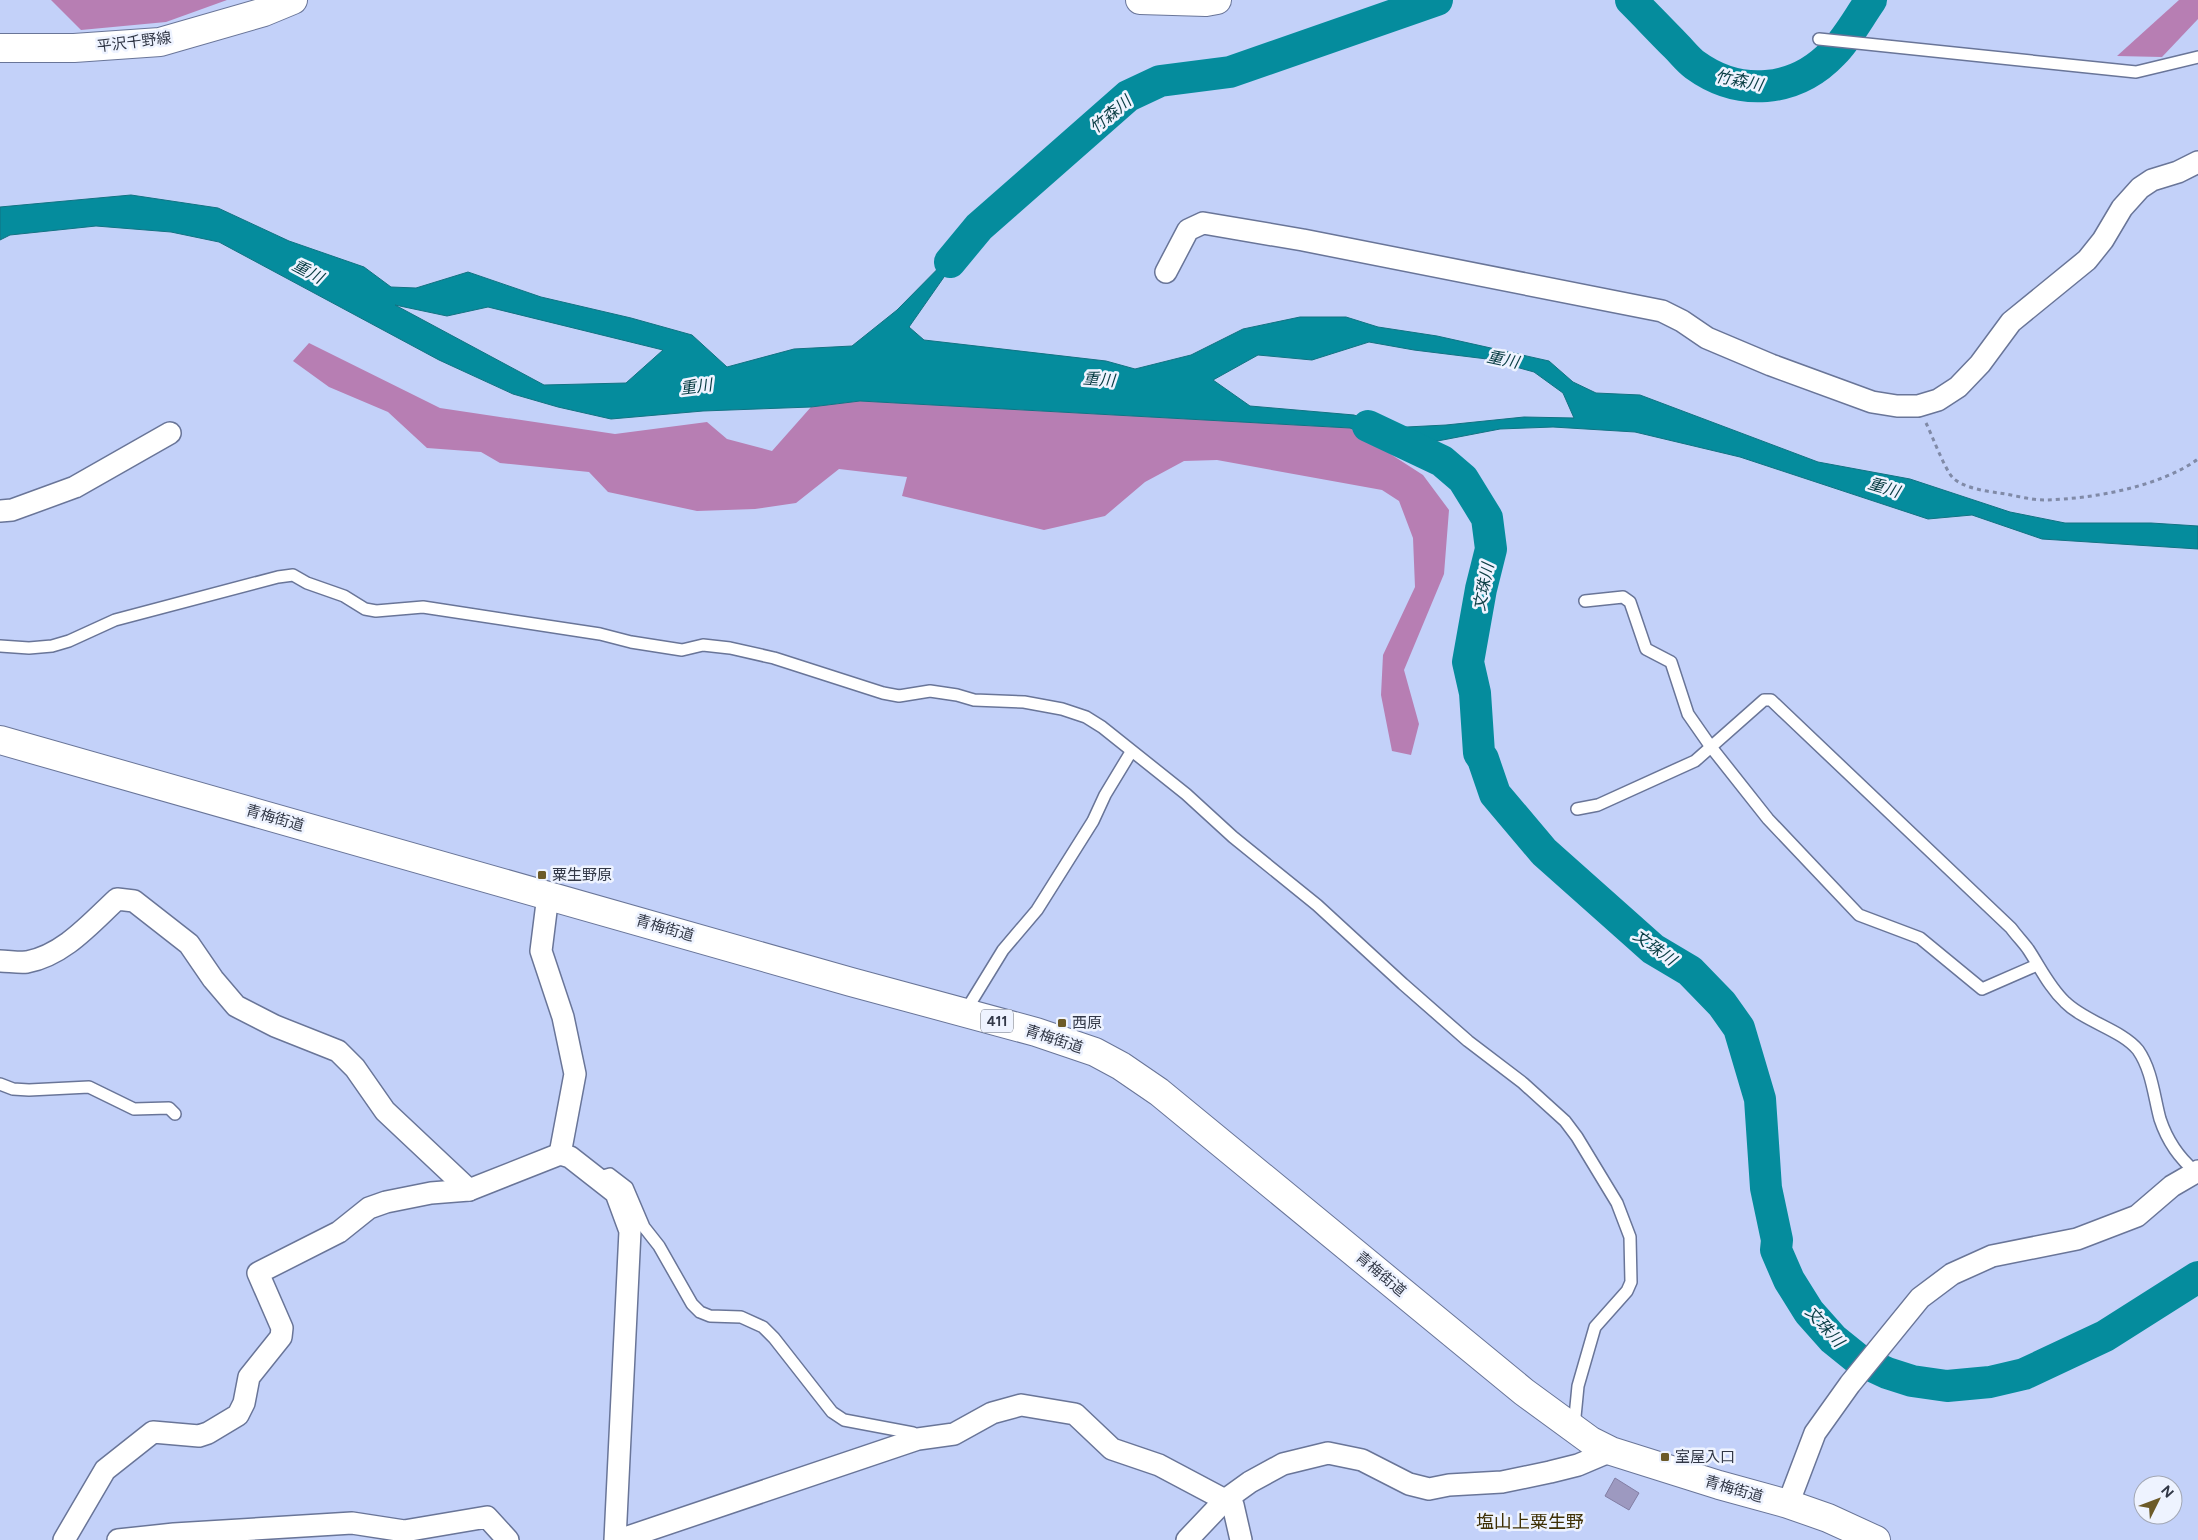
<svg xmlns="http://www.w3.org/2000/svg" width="2198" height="1540" viewBox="0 0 2198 1540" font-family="Figtree,'Noto Sans JP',sans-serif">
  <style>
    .forest { fill: #b77eb3 }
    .water { fill: #058c9d; stroke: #127383; fill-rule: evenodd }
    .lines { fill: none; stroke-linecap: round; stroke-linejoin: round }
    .river { stroke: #058c9d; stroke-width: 32 }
    .building { fill: #9d99c0; stroke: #827ea4 }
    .service-casing { stroke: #697598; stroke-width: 14 }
    .minor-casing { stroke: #697598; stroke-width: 24 }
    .secondary-casing { stroke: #697598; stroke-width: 30 }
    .trunk-casing { stroke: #697598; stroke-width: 30 }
    .path { stroke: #808aa7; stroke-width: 3; stroke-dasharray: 4 4; stroke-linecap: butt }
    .service { stroke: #fff; stroke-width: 11 }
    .minor { stroke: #fff; stroke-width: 21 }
    .secondary { stroke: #fff; stroke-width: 28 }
    .trunk { stroke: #fff; stroke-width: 28 }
    .poi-dot { fill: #6c5a28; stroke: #eef3ff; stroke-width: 2 }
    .labels { text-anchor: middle; stroke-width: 5; stroke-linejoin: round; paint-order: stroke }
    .shield { fill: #eef3ff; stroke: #6a707e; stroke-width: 1 }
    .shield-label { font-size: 14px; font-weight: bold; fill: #323847 }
    .street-label { font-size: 15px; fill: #323847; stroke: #eef3ff }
    .poi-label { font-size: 15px; fill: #323847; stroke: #eef3ff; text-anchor: start }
    .water-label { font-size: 16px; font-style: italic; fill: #083c43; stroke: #eef3ff }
    .quarter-label { font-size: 18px; fill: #3e3005; stroke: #eef3ff }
  </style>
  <rect width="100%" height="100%" fill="#c3d1f9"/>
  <g class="forest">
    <polygon points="51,0 227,0 166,22 81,30"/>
    <polygon points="2179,0 2198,0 2198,19 2162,57 2117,56"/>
    <polygon points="309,343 440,408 615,434 707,422 727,439 772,451 811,407 860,401 1350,428 1423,475 1449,510 1444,574 1404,670 1419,724 1411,755 1392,751 1381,695 1383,655 1415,587 1413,538 1399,501 1382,490 1217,460 1184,461 1145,482 1105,516 1044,530 902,496 907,477 839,469 796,503 755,509 697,511 608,492 589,472 500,463 481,452 427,448 388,412 329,387 293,361"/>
  </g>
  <path class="water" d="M131 195 218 208 289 241 364 267 391 287 416 288 468 272 541 297 631 318 692 335 727 367 794 349 852 346 897 310 979 227 909 327 924 340 1106 361 1135 369 1191 355 1243 329 1300 317H1346L1378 327 1437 336 1549 361 1573 382 1596 393 1640 395 1818 462 1910 479 2010 512 2065 523H2151L2198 526V549L2042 539 1972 515 1928 519 1740 457 1635 432 1553 427 1500 429 1427 443 1395 447 1350 428 860 401 811 407 703 411 611 419 558 407 513 394 439 360 219 242 171 232 96 226 10 235 0 240V207ZM395 305 447 316 488 307 663 350 626 383 544 385ZM1369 342 1414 350 1487 359 1534 372 1563 393 1574 418 1524 417 1446 425 1387 428 1354 415 1250 406 1213 380 1258 355 1312 360Z"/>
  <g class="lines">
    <g class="river">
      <path d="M1631 0C1646 15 1661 31 1676 46 1682 52 1688 60 1695 65 1739 97 1795 93 1833 53 1848 38 1859 17 1871 0"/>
      <polyline points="950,262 979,227 1128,96 1160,81 1230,72 1437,0"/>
      <polyline points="1368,426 1442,461 1463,479 1487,518 1491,549 1481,589 1468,662 1475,693 1479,753 1483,759 1495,794 1544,852 1653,949 1690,971 1722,1004 1739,1028 1760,1099 1766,1188 1777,1240 1776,1250 1789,1280 1809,1312 1833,1339 1859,1360 1887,1373 1912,1381 1947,1386 1990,1382 2024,1374 2105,1336 2198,1277"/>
    </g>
  </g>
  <polygon class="building" points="1615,1478 1639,1493 1629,1510 1605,1496"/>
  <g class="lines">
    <defs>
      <g id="service">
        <polyline points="1819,39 2136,72 2198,57"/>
        <polyline points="1585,601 1623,597 1630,602 1646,649 1671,662 1688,714 1711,747 1768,819 1859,915 1920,938 1982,989 2037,965"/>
        <polyline points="0,646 29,648 52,646 69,641 115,620 278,577 293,575 307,583 344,596 365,609 376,611 423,607 600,634 631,642 682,650 703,645 730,648 774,658 883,693 899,696 930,691 957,695 974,700 1024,702 1062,709 1086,717 1102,727 1186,794 1233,837 1317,905 1403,984 1468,1041 1523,1083 1565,1121 1577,1137 1617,1203 1630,1237 1631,1282 1627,1291 1595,1327 1578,1386 1574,1427"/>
        <path d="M1577 809 1598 805 1695 761 1764 700H1771L2011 928C2016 935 2023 942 2028 949 2040 967 2049 987 2065 1002 2085 1022 2122 1030 2138 1050 2152 1070 2154 1097 2160 1119 2167 1140 2180 1159 2196 1172"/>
        <polyline points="965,1012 1003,950 1037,910 1093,821 1105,795 1131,752"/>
        <polyline points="0,1084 13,1089 29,1090 89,1087 134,1109 169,1108 175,1114"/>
        <polyline points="596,1178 610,1174 627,1187 644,1227 659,1246 692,1304 700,1312 710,1316 741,1317 763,1327 774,1338 832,1412 844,1420 913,1433 917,1439"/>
      </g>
      <g id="minor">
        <polyline points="1166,272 1188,230 1203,223 1303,240 1662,311 1682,321 1707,338 1771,365 1872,402 1897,406 1918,406 1938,400 1958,387 1980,364 2011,322 2087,260 2103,240 2122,208 2140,188 2152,180 2178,172 2198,162"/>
        <polyline points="0,511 12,510 75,487 170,433"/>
        <polyline points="548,895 541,951 563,1017 575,1074 560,1154"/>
        <path d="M0 961C8 961 19 963 27 962 64 955 91 923 117 899L134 901 189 944 213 979 236 1006 275 1026 338 1051 355 1068 385 1111 469 1190"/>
        <polyline points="1788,1504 1815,1433 1850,1384 1920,1298 1952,1274 1992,1256 2077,1239 2137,1216 2172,1186 2198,1171"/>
        <polyline points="64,1540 105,1470 153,1432 199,1436 208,1433 238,1415 244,1403 249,1377 281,1337 282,1328 258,1273 339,1232 369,1208 386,1202 431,1193 469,1190 560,1154 570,1157 616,1193 630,1231 615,1540"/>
        <polyline points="118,1540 174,1534 352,1523 404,1531 487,1517 508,1540"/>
        <polyline points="619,1540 918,1439 954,1434 992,1413 1021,1405 1075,1414 1112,1449 1159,1465 1225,1500 1233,1505 1241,1540"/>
        <polyline points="1187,1540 1225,1500 1250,1482 1283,1464 1328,1453 1362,1460 1409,1484 1429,1489 1449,1485 1502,1482 1550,1472 1578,1465 1611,1451"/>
      </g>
      <g id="secondary">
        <polyline points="1140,0 1206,2 1217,0"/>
        <polyline points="0,48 74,48 160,42 264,12 293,0"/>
      </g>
      <polyline id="trunk" points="0,740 851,982 1036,1032 1095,1052 1121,1066 1159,1092 1524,1392 1591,1441 1611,1451 1719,1485 1788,1504 1828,1518 1876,1540"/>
    </defs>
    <use href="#service" class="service-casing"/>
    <use href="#minor" class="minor-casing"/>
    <use href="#secondary" class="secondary-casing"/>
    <use href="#trunk" class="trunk-casing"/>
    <path class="path" d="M1926 423C1932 435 1945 470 1953 478 1964 488 1985 491 1999 493 2014 495 2030 500 2045 500 2091 499 2160 487 2198 459"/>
    <use href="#service" class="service"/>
    <use href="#minor" class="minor"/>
    <use href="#secondary" class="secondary"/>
    <use href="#trunk" class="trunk"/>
  </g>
  <g class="poi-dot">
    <rect x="537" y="870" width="10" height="10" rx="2.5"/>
    <rect x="1057" y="1018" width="10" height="10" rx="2.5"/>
    <rect x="1660" y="1452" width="10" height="10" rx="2.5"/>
  </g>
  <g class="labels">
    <rect class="shield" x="981" y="1009.5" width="32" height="23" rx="4"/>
    <g class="shield-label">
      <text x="997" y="1026">411</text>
    </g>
    <g class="street-label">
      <text transform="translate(134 42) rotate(-7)" y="5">平沢千野線</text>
      <text transform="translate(275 818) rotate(16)" y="5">青梅街道</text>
      <text transform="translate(665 928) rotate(16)" y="5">青梅街道</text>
      <text transform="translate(1054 1039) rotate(18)" y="5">青梅街道</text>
      <text transform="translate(1381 1274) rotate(40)" y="5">青梅街道</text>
      <text transform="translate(1734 1489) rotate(16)" y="5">青梅街道</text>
    </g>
    <g class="poi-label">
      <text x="552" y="880">粟生野原</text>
      <text x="1072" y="1028">西原</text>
      <text x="1675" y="1462">室屋入口</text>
    </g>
    <g class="water-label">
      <text transform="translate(1739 80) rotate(11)" y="6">竹森川</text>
      <text transform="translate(1110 114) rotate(-40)" y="6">竹森川</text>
      <text transform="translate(308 271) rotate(28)" y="6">重川</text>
      <text transform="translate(1503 359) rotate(12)" y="6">重川</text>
      <text transform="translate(1099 379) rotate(4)" y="6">重川</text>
      <text transform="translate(696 386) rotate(-7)" y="6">重川</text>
      <text transform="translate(1884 487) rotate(17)" y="6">重川</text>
      <text transform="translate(1483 587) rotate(-79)" y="6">文珠川</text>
      <text transform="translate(1655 947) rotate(36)" y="6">文珠川</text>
      <text transform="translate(1825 1326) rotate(48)" y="6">文珠川</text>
    </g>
    <g class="quarter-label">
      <text x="1530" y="1528">塩山上粟生野</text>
    </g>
  </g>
  <g transform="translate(2158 1500) rotate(48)"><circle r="24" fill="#eef3ff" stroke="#a3a8b5"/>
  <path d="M0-4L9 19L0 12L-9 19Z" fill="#6c5a28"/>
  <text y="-8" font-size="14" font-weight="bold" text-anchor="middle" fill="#323847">N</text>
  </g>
</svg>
